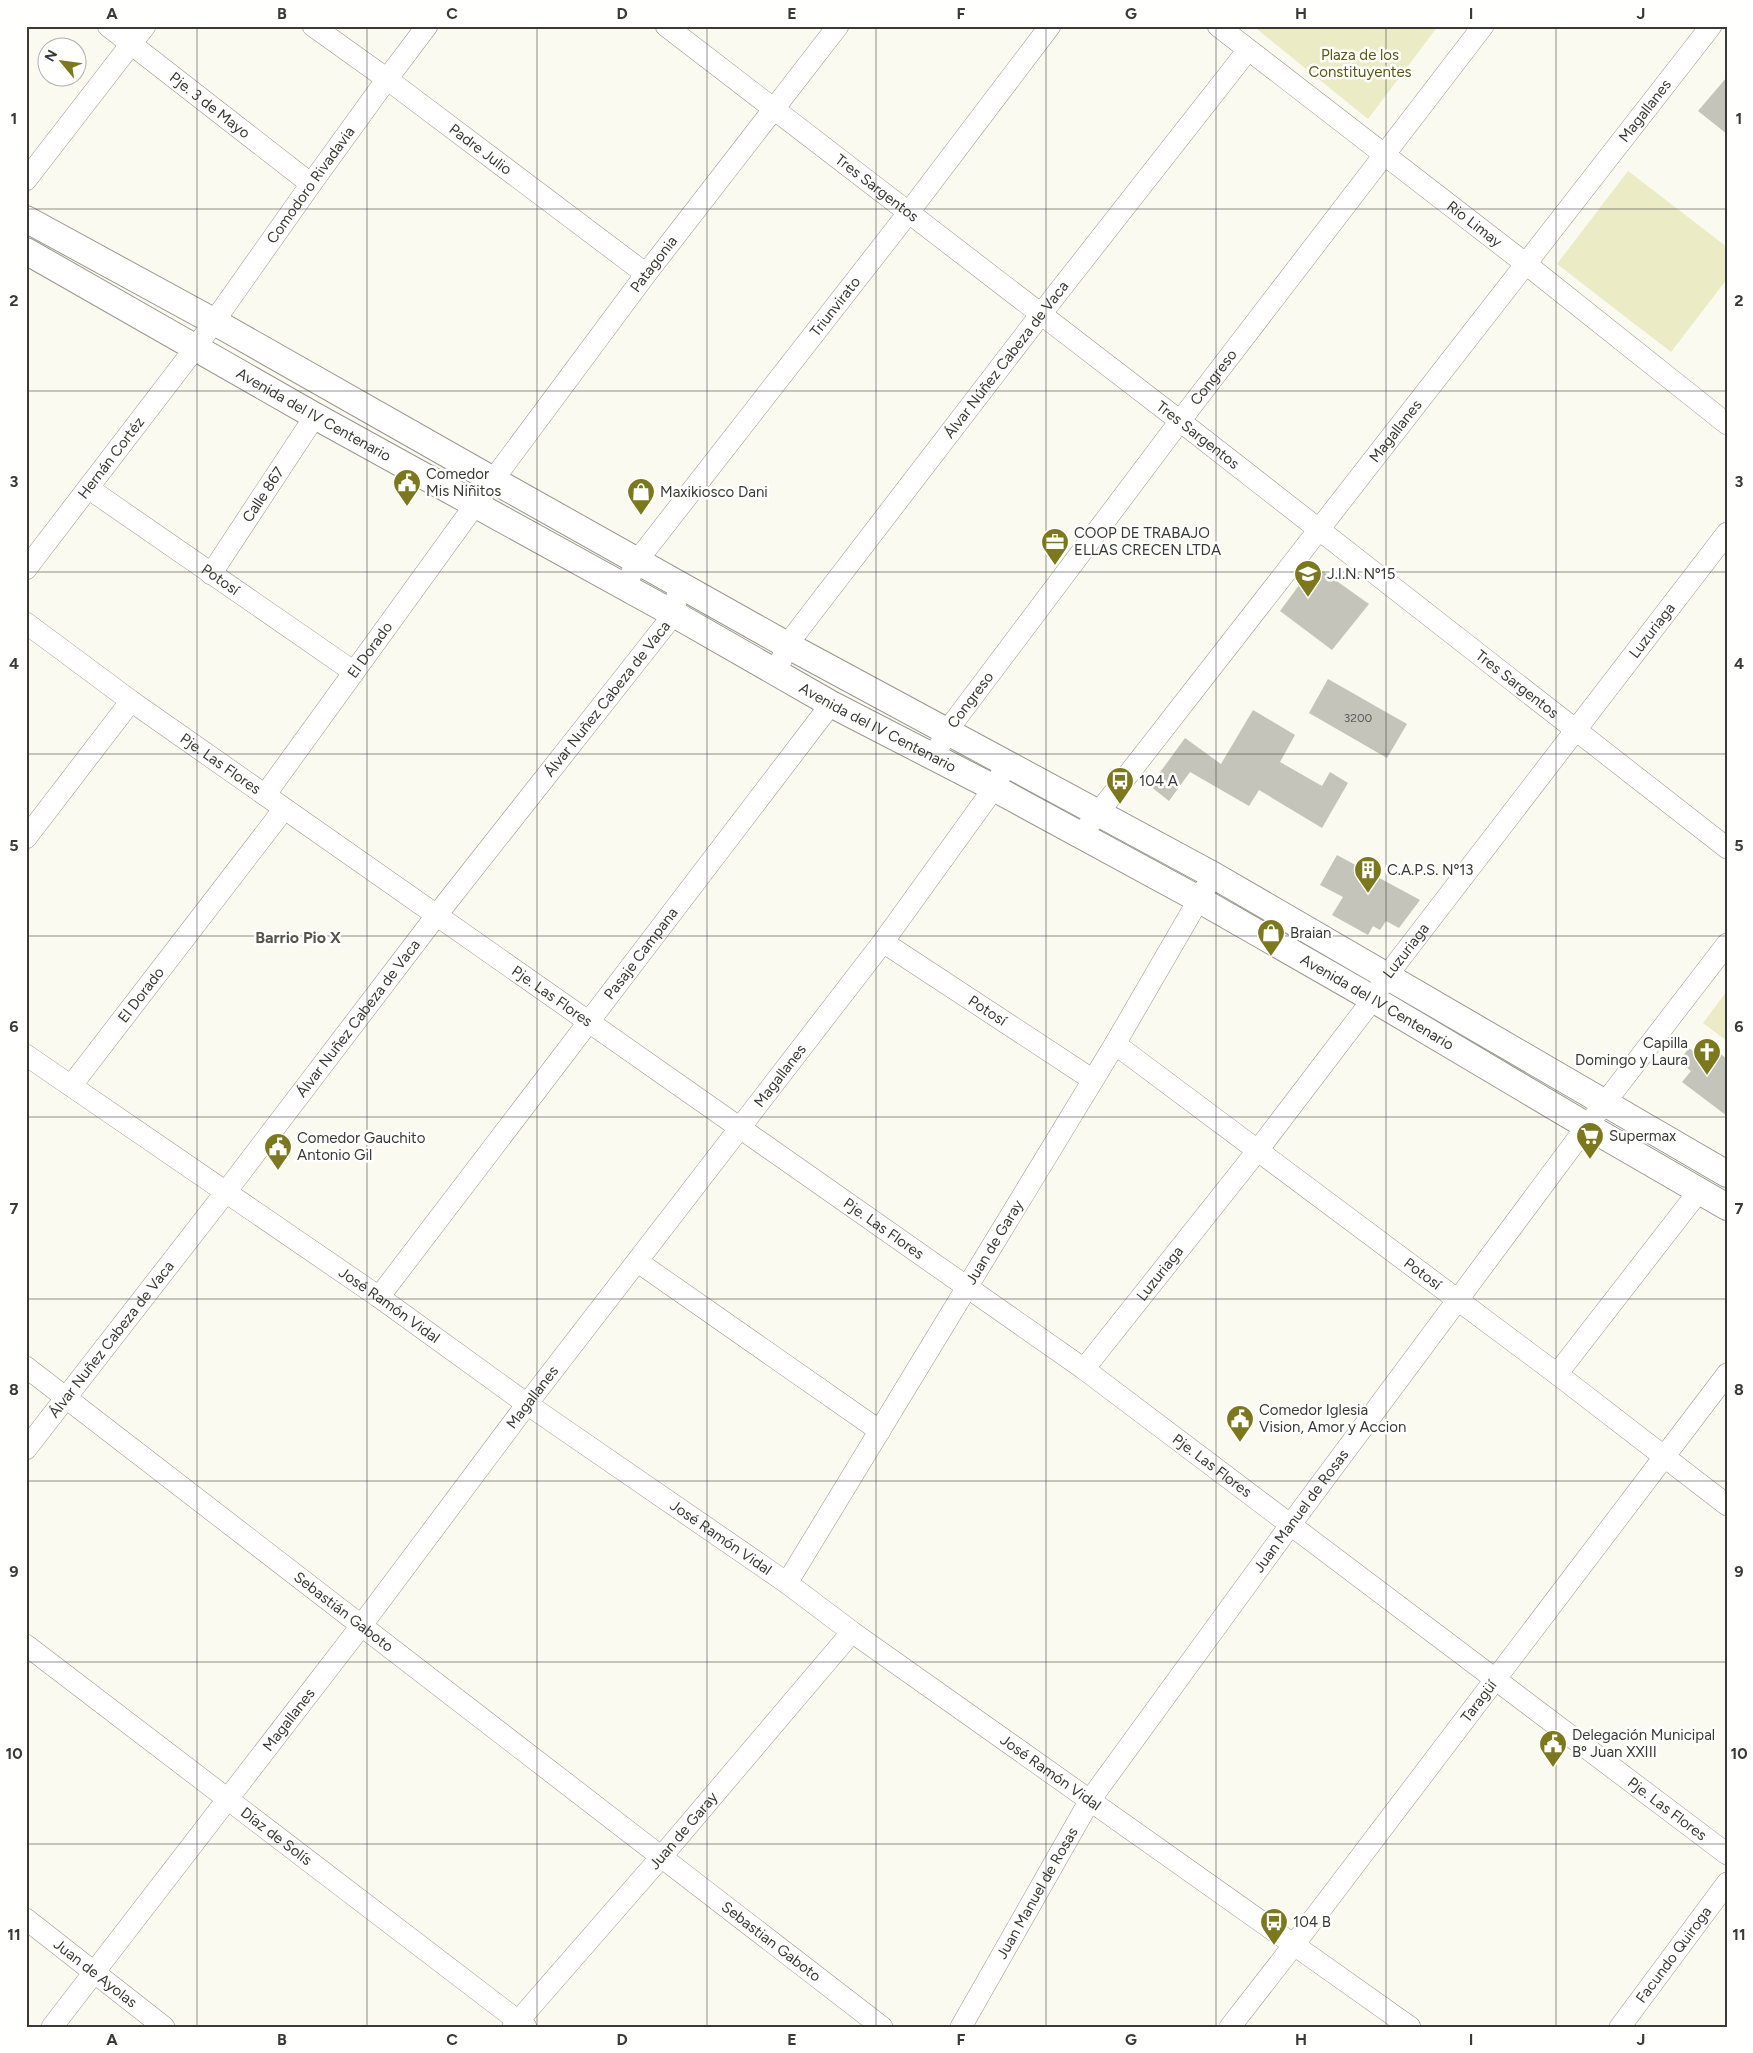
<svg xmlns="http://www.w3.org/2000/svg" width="1753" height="2053" viewBox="0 0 1753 2053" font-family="Figtree,sans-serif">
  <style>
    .green { fill: #ebebc6 }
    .building { fill: #c4c4bb }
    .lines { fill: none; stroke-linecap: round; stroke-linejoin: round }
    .minor-casing { stroke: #97978e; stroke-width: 22 }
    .major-casing { stroke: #97978e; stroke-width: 28 }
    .minor { stroke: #fff; stroke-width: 21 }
    .major { stroke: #fff; stroke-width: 26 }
    .grid { fill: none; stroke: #393936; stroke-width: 1; stroke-opacity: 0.55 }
    .labels { text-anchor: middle; stroke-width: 5; stroke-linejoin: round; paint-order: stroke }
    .number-label { font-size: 12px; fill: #5c5c57 }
    .park-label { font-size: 15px; fill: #595714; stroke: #fffffe }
    .street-label { font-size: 15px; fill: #393936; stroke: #fffffe }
    .poi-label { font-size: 15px; fill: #393936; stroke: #fffffe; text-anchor: start }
    .neighbourhood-label { font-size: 16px; font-weight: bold; fill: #55554d; stroke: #fffffe }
    .neatline { fill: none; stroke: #393936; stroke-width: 2 }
    .grid-label { font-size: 16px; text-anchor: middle; font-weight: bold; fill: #393936 }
  </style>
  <rect width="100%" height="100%" fill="#fafaf0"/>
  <g class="green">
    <polygon points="1253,26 1438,26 1368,119"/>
    <polygon points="1628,171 1727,247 1727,279 1671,352 1557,264"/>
    <polygon points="1727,991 1727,1041 1703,1023"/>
  </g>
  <g class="building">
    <polygon points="1727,77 1727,134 1698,111"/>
    <polygon points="1314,565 1369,604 1332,650 1280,611"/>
    <polygon points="1328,679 1407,724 1387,758 1309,713"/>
    <polygon points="1253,710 1295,735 1280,762 1322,786 1330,772 1348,783 1322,828 1259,790 1249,806 1190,772 1169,801 1150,786 1185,738 1221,764"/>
    <polygon points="1337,855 1420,900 1399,928 1386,921 1380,930 1373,926 1368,935 1332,915 1343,897 1320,885"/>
    <polygon points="1710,1046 1727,1059 1727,1116 1682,1082 1691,1071 1679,1061 1689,1048 1701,1057"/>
  </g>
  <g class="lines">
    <defs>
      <g id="minor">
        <path id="s1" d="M108 26 311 184"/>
        <path id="s2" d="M313 26 387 79 646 274"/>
        <path id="s3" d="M666 26 1180 421 1727 848"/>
        <path id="s4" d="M1218 26 1526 264 1727 424"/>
        <polyline points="26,180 145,26"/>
        <path id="s5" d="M88 488 354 672"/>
        <path id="s6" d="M26 569 196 347 311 184 387 79 427 26"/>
        <path id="s7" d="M211 574 315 416"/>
        <path id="s8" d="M625 588 637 561 909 212 1050 26"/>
        <path id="s9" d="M26 623 131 701 1084 1369 1727 1854"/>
        <path id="s10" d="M776 674 787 645 1041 314 1248 50"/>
        <path id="s11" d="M934 757 947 731 1180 421 1483 26"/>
        <path id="s12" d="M265 795 493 480 646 274 838 26"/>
        <path id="s13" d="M1081 835 1711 26"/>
        <polyline points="26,838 131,701"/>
        <path id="s14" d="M883 942 1093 1080"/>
        <path id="s15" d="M1115 1044 1557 1374 1727 1505"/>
        <path id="s16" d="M26 1055 379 1297 527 1404 787 1583 852 1632 1410 2027"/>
        <path id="s17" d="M71 1086 284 809"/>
        <polyline points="638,1262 880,1431"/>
        <path id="s18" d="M379 1297 831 704"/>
        <path id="s19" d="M26 1367 882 2027"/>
        <path id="s20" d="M1084 1369 1258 1150 1373 999 1386 977 1727 533"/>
        <polyline points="1557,1374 1699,1191"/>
        <path id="s21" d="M26 1449 225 1193 436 916 674 614 679 584"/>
        <path id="s22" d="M787 1583 1115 1044 1213 875"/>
        <path id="s23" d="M26 1645 526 2027"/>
        <path id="s24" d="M26 1919 164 2027"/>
        <path id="s25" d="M52 2027 361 1626 527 1404 883 942 994 788 1007 763"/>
        <path id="s26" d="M513 2027 662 1856 852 1632"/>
        <path id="s27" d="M961 2027 1090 1800 1291 1524 1587 1126 1727 944"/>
        <path id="s28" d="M1230 2027 1293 1946 1727 1374"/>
        <path id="s29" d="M1620 2027 1727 1883"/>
      </g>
      <g id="major">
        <polyline points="26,219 213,321 493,480 787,645 1213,875 1727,1174"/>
        <path id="s30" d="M26 251 315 416 674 614 831 704 994 788 1200 900 1373 999 1587 1126 1727 1207"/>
      </g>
    </defs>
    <use href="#minor" class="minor-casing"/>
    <use href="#major" class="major-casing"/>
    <use href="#minor" class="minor"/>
    <use href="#major" class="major"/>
  </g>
  <path class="grid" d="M197 26V2027M367 26V2027M537 26V2027M707 26V2027M876 26V2027M1046 26V2027M1216 26V2027M1386 26V2027M1556 26V2027M26 209H1727M26 391H1727M26 572H1727M26 754H1727M26 936H1727M26 1117H1727M26 1299H1727M26 1481H1727M26 1662H1727M26 1844H1727"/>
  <defs>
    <symbol id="civic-pin" viewBox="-11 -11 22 30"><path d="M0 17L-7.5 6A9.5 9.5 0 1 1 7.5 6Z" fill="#7b781e" stroke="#fffffe"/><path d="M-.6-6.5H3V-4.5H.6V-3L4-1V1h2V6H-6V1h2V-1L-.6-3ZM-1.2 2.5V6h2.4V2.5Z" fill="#fff"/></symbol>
    <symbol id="shop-pin" viewBox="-11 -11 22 30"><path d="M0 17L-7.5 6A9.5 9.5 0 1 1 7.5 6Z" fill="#7b781e" stroke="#fffffe"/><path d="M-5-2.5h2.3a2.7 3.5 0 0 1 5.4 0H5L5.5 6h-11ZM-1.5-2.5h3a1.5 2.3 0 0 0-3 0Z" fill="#fff"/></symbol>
    <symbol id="office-pin" viewBox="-11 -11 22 30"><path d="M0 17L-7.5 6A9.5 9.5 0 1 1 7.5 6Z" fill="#7b781e" stroke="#fffffe"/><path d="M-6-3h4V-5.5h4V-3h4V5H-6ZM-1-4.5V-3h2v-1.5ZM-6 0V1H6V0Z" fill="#fff"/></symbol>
    <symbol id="school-pin" viewBox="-11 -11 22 30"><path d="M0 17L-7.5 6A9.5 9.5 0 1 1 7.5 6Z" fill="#7b781e" stroke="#fffffe"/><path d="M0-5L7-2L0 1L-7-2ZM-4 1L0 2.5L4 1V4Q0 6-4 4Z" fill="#fff"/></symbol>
    <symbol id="bus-pin" viewBox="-11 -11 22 30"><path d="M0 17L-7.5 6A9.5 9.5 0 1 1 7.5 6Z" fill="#7b781e" stroke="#fffffe"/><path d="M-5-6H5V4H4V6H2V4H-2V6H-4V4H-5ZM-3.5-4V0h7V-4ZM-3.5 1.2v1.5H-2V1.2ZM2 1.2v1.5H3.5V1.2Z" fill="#fff"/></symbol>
    <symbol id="building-pin" viewBox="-11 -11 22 30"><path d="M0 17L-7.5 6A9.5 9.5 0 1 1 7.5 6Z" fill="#7b781e" stroke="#fffffe"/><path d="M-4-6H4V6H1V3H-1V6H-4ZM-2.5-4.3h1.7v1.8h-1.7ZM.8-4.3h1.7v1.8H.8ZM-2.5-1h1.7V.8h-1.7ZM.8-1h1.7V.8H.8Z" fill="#fff"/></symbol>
    <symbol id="church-pin" viewBox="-11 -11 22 30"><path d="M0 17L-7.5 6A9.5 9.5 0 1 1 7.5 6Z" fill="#7b781e" stroke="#fffffe"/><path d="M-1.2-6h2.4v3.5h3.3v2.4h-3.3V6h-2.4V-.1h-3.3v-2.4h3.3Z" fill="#fff"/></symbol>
    <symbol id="supermarket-pin" viewBox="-11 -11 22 30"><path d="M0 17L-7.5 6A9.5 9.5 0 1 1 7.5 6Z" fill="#7b781e" stroke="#fffffe"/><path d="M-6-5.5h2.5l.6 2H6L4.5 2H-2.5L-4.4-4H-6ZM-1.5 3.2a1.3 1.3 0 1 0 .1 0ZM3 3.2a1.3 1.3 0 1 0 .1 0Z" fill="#fff"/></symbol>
  </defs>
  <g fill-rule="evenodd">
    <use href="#civic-pin" x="391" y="467" width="32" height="43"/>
    <use href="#shop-pin" x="625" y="476" width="32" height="43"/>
    <use href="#office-pin" x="1039" y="526" width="32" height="43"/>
    <use href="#school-pin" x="1292" y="558" width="32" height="43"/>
    <use href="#bus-pin" x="1104" y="765" width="32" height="43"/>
    <use href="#building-pin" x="1352" y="854" width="32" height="43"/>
    <use href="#shop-pin" x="1255" y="917" width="32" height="43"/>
    <use href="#church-pin" x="1691" y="1036" width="32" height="43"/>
    <use href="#supermarket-pin" x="1574" y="1120" width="32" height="43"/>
    <use href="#civic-pin" x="262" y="1131" width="32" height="43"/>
    <use href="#civic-pin" x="1224" y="1403" width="32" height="43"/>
    <use href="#civic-pin" x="1537" y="1728" width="32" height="43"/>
    <use href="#bus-pin" x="1258" y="1906" width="32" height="43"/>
  </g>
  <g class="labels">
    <g class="number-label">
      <text x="1358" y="722">3200</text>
    </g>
    <g class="park-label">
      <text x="1360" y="60">Plaza de los<tspan x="1360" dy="17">Constituyentes</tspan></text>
    </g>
    <g class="street-label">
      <text dy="5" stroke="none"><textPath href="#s1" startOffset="129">Pje. 3 de Mayo</textPath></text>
      <text dy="5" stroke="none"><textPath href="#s13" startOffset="918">Magallanes</textPath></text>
      <text dy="5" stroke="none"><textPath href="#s2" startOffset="208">Padre Julio</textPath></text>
      <text dy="5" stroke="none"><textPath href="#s6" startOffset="478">Comodoro Rivadavia</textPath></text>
      <text dy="5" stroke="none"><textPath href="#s3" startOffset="266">Tres Sargentos</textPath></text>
      <text dy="5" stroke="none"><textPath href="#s4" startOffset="324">Rio Limay</textPath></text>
      <text dy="5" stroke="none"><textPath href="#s12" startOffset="658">Patagonia</textPath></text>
      <text dy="5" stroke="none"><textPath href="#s8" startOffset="352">Triunvirato</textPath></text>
      <text dy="5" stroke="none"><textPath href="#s10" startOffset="391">Álvar Núñez Cabeza de Vaca</textPath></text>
      <text dy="5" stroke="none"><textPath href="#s11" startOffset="472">Congreso</textPath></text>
      <text dy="5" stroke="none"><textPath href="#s30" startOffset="331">Avenida del IV Centenario</textPath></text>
      <text dy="5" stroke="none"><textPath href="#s13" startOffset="512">Magallanes</textPath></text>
      <text dy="5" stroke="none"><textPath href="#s3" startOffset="671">Tres Sargentos</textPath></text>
      <text dy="5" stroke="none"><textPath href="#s6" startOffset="140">Hernán Cortéz</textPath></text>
      <text dy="5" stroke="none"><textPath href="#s7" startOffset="95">Calle 867</textPath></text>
      <text dy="5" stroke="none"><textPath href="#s5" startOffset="161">Potosí</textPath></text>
      <text dy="5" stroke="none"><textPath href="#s20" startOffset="932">Luzuriaga</textPath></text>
      <text dy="5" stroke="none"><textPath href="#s12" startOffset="179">El Dorado</textPath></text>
      <text dy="5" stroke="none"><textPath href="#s3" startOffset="1076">Tres Sargentos</textPath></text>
      <text dy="5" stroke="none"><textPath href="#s21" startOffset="949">Álvar Nuñez Cabeza de Vaca</textPath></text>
      <text dy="5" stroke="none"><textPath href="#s11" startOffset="68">Congreso</textPath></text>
      <text dy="5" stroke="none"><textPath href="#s30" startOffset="976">Avenida del IV Centenario</textPath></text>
      <text dy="5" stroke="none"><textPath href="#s9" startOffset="240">Pje. Las Flores</textPath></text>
      <text dy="5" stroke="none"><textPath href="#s20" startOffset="528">Luzuriaga</textPath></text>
      <text dy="5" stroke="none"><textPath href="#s18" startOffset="432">Pasaje Campana</textPath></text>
      <text dy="5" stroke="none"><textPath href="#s17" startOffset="115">El Dorado</textPath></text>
      <text dy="5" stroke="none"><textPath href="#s9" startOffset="645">Pje. Las Flores</textPath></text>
      <text dy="5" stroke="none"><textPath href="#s30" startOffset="1546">Avenida del IV Centenario</textPath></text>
      <text dy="5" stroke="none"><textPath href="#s14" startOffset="125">Potosí</textPath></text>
      <text dy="5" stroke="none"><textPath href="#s21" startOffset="544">Álvar Nuñez Cabeza de Vaca</textPath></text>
      <text dy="5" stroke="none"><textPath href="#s25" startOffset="1198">Magallanes</textPath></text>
      <text dy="5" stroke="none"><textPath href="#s9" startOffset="1050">Pje. Las Flores</textPath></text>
      <text dy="5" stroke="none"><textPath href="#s22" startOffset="399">Juan de Garay</textPath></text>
      <text dy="5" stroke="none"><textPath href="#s20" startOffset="122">Luzuriaga</textPath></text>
      <text dy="5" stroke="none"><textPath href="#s15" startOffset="384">Potosí</textPath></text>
      <text dy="5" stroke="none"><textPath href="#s16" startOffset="441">José Ramón Vidal</textPath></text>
      <text dy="5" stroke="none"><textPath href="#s21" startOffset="139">Álvar Nuñez Cabeza de Vaca</textPath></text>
      <text dy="5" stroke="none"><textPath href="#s25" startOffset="792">Magallanes</textPath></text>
      <text dy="5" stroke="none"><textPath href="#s9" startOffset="1455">Pje. Las Flores</textPath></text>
      <text dy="5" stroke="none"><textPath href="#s27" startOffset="619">Juan Manuel de Rosas</textPath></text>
      <text dy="5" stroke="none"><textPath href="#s16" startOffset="846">José Ramón Vidal</textPath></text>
      <text dy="5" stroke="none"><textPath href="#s19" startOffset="401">Sebastián Gaboto</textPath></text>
      <text dy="5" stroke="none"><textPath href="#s28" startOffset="410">Taragüí</textPath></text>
      <text dy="5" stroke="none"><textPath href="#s25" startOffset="388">Magallanes</textPath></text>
      <text dy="5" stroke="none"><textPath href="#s16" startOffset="1251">José Ramón Vidal</textPath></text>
      <text dy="5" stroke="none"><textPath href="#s9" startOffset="2025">Pje. Las Flores</textPath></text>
      <text dy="5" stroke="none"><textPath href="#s26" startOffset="260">Juan de Garay</textPath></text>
      <text dy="5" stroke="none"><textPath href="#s23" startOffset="315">Díaz de Solís</textPath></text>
      <text dy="5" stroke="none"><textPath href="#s27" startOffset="154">Juan Manuel de Rosas</textPath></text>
      <text dy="5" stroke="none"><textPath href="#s19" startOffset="941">Sebastian Gaboto</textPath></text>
      <text dy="5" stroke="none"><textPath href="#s29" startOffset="90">Facundo Quiroga</textPath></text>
      <text dy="5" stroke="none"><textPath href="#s24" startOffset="88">Juan de Ayolas</textPath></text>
    </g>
    <g class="poi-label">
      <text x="426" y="479">Comedor<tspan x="426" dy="17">Mis Niñitos</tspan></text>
      <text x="660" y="497">Maxikiosco Dani</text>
      <text x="1074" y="538">COOP DE TRABAJO<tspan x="1074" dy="17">ELLAS CRECEN LTDA</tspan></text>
      <text x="1327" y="579">J.I.N. Nº15</text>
      <text x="1139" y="786">104 A</text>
      <text x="1387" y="875">C.A.P.S. Nº13</text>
      <text x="1290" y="938">Braian</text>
      <text x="1688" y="1048" text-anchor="end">Capilla<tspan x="1688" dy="17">Domingo y Laura</tspan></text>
      <text x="1609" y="1141">Supermax</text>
      <text x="297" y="1143">Comedor Gauchito<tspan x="297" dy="17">Antonio Gil</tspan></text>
      <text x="1259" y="1415">Comedor Iglesia<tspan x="1259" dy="17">Vision, Amor y Accion</tspan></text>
      <text x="1572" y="1740">Delegación Municipal<tspan x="1572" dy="17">Bº Juan XXIII</tspan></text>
      <text x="1293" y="1927">104 B</text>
    </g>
    <g class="neighbourhood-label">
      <text x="298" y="943">Barrio Pio X</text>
    </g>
  </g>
  <rect width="1753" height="2053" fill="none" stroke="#fffffe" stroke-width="55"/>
  <g transform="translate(62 62) rotate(299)"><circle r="24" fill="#fffffe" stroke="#b0b0ae"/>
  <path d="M0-4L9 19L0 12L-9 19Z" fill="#7b781e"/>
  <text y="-8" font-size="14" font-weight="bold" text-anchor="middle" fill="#393936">N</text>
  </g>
  <rect x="28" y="28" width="1698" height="1998" class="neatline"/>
  <g class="grid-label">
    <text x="112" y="19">A</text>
    <text x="282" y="19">B</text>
    <text x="452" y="19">C</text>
    <text x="622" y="19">D</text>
    <text x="792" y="19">E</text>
    <text x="961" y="19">F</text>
    <text x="1131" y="19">G</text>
    <text x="1301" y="19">H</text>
    <text x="1471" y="19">I</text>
    <text x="1641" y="19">J</text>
    <text x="14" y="124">1</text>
    <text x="1739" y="124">1</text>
    <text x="14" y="306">2</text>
    <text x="1739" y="306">2</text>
    <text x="14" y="487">3</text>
    <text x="1739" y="487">3</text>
    <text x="14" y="669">4</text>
    <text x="1739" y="669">4</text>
    <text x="14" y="851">5</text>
    <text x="1739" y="851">5</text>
    <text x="14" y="1032">6</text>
    <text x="1739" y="1032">6</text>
    <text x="14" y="1214">7</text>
    <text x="1739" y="1214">7</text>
    <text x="14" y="1395">8</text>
    <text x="1739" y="1395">8</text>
    <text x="14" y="1577">9</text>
    <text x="1739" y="1577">9</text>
    <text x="14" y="1759">10</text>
    <text x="1739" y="1759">10</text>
    <text x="14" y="1940">11</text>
    <text x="1739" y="1940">11</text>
    <text x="112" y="2045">A</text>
    <text x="282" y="2045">B</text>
    <text x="452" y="2045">C</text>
    <text x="622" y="2045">D</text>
    <text x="792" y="2045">E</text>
    <text x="961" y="2045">F</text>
    <text x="1131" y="2045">G</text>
    <text x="1301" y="2045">H</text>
    <text x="1471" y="2045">I</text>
    <text x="1641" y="2045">J</text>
  </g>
</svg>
